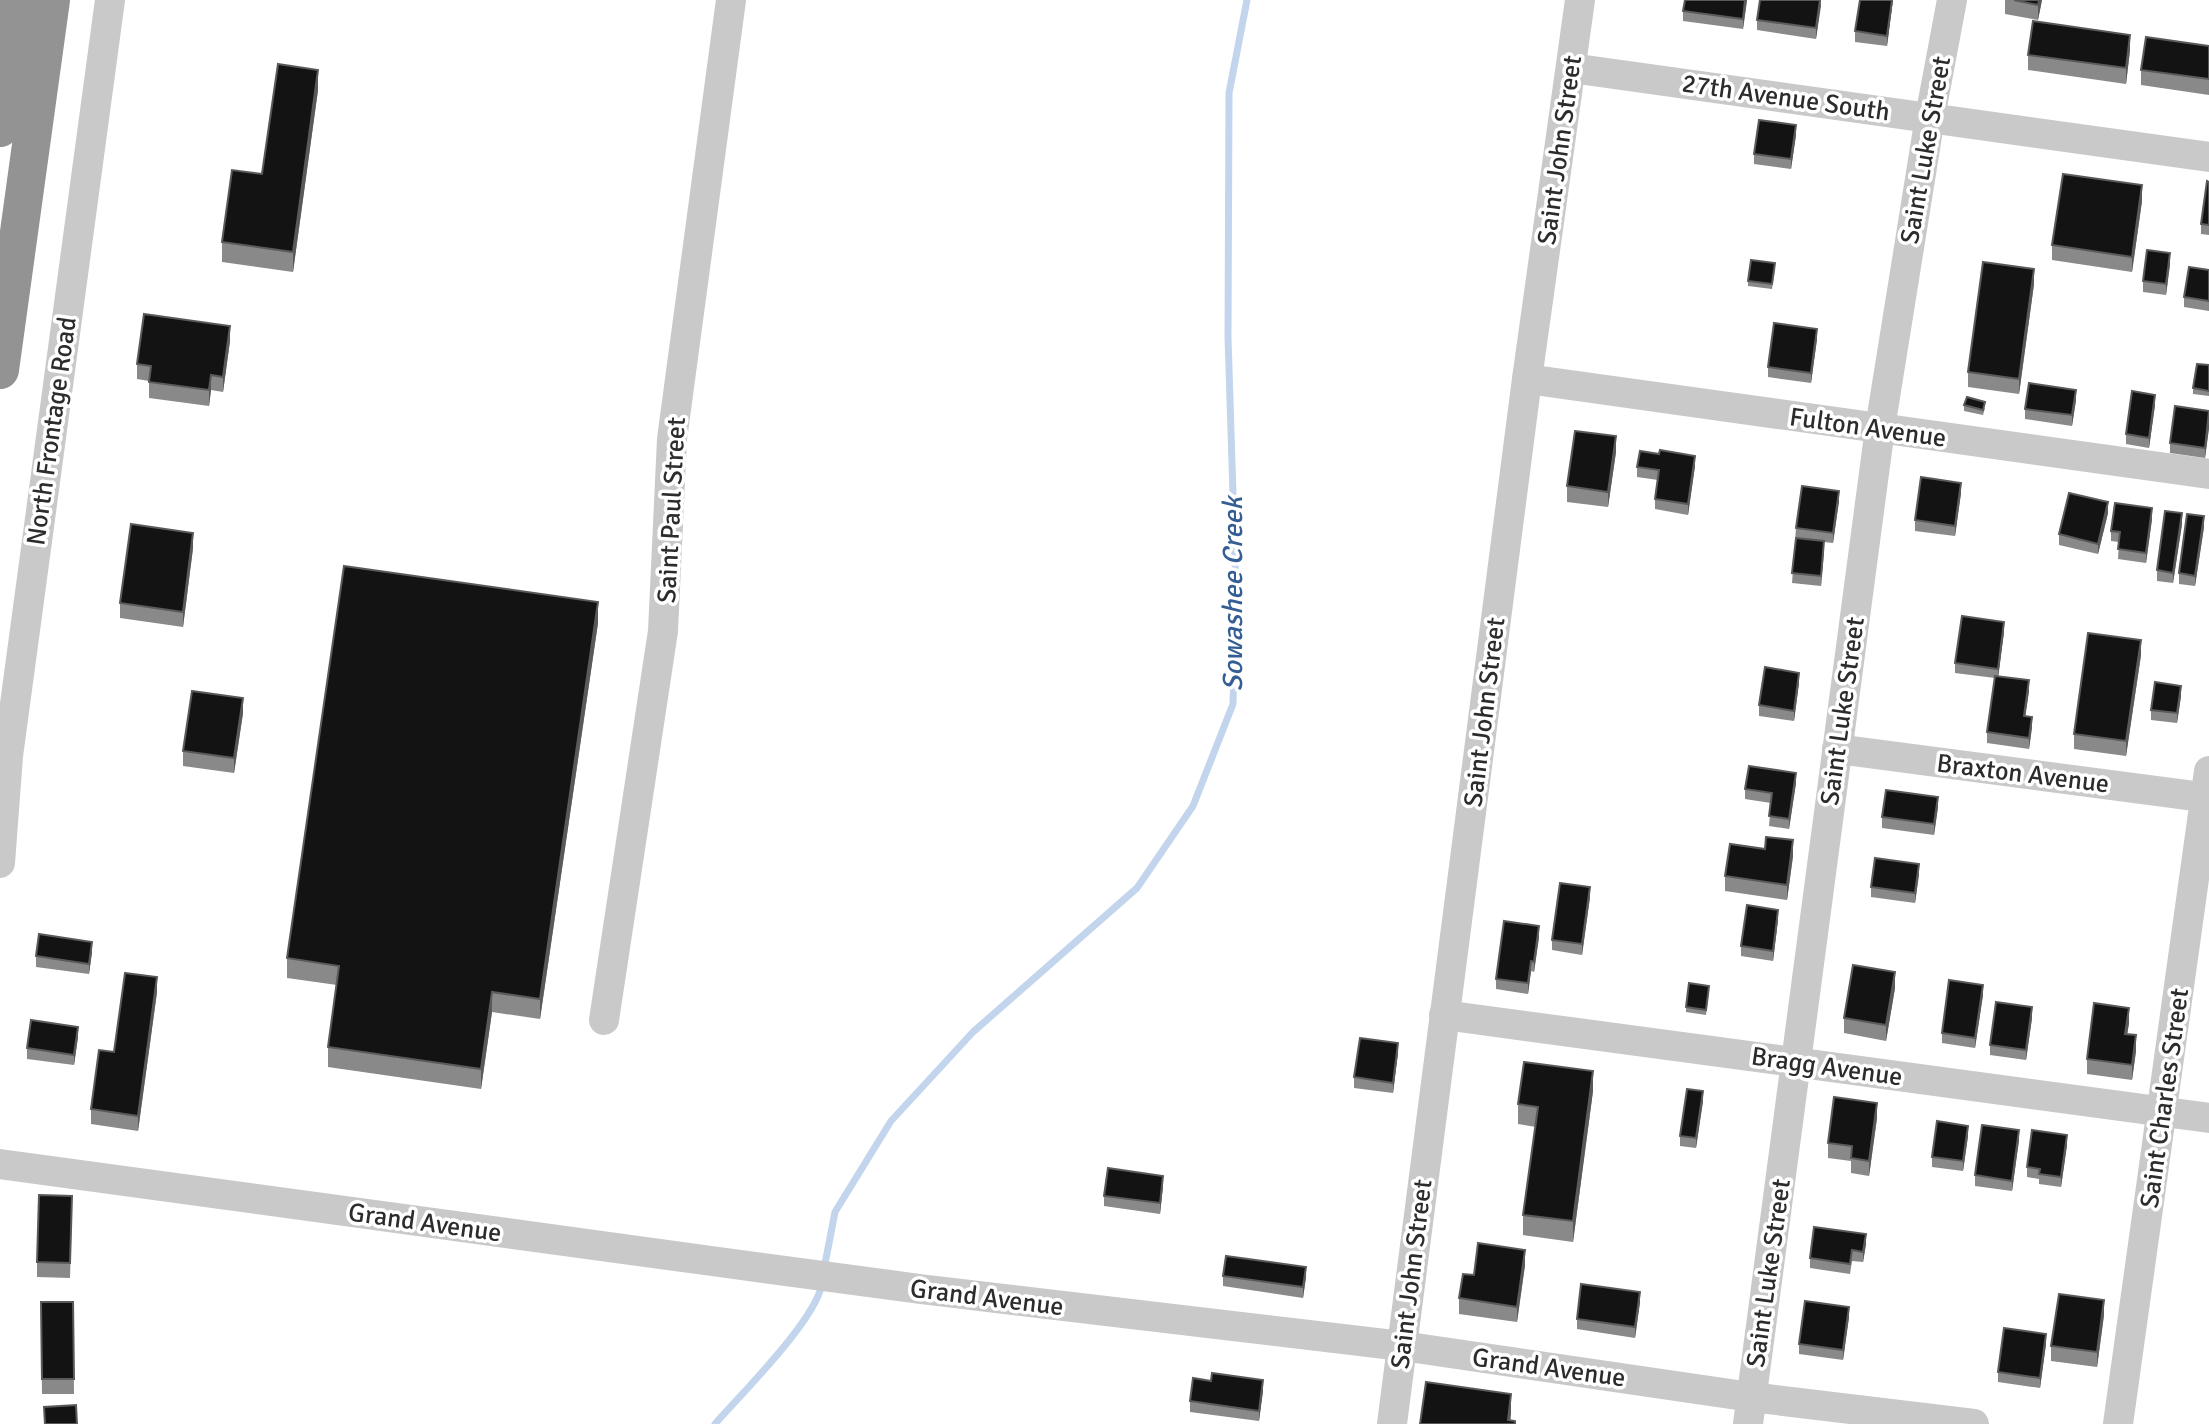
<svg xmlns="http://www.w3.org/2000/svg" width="2209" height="1424" viewBox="0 0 2209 1424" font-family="Signika,sans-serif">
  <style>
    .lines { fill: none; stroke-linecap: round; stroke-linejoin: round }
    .stream { stroke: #c2d5ed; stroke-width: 7 }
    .minor { stroke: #c9c9c9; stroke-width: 30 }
    .highway { stroke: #939393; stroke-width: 38 }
    .wall { fill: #898989 }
    .shaded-wall { fill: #5a5a5a }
    .building { fill: #131313; stroke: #5a5a5a; stroke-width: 2 }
    .labels { text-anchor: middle; stroke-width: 7; stroke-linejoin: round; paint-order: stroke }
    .street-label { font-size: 26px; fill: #2c2c2c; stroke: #fff }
    .water-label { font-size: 28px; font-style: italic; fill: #355f94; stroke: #fff }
  </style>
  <rect width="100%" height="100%" fill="#fff"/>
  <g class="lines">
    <g class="stream">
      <polyline points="824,1269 835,1212 891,1121 973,1032 1137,888 1193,806 1233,704 1236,589 1228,337 1229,93 1247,0"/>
      <path d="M715 1424C742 1393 815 1321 822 1284"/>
    </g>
    <g class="minor">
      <polyline points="1571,68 2209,157"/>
      <polyline points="1527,379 2209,474"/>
      <polyline points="1837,749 2209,798"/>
      <polyline points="0,863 8,756 110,0"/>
      <polyline points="1444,1015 2209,1118"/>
      <polyline points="604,1020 663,631 672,439 731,0"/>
      <polyline points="0,1164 719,1262 920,1289 1402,1346 1751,1397 1974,1424"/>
      <polyline points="1392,1424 1527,379 1580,0"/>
      <polyline points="1748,1424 1880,428 1930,117 1952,0"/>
      <polyline points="2118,1424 2209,771"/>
    </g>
    <g class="highway">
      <polyline points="0,128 18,0"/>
      <polyline points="0,370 51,0"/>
    </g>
  </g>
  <g class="wall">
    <polygon points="1747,0 1743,29 1683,21 1683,11"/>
    <polygon points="1821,0 1816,39 1757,30 1757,20"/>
    <polygon points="1860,0 1893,0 1887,46 1855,42 1855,31"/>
    <polygon points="2005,0 2042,0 2038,20 2005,14"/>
    <polygon points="2209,46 2209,95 2141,85 2141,70"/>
    <polygon points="2130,50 2126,84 2028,70 2028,55"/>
    <polygon points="318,90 293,272 222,262 222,242 262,174"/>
    <polygon points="1796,135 1791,169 1754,164 1754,154"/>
    <polygon points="2209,182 2209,235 2201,234 2201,224"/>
    <polygon points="2142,201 2132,272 2052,260 2052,245"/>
    <polygon points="2170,264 2166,295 2143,292 2143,281"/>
    <polygon points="1775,269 1772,289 1748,286 1748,281"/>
    <polygon points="2209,270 2209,311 2184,307 2184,297"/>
    <polygon points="2034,284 2019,394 1968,387 1968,372"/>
    <polygon points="1817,339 1811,383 1768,377 1768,367"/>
    <polygon points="230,341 223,392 211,390 209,406 149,398 149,381 137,379 137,364"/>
    <polygon points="2209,365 2209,396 2193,394 2193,388"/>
    <polygon points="2076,400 2072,426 2025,419 2025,409"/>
    <polygon points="1964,405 1985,408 1983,415 1964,411"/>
    <polygon points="2155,405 2149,448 2126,444 2126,434"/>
    <polygon points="2209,411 2209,428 2205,458 2170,453 2170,443"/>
    <polygon points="1616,452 1608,507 1567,502 1567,486"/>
    <polygon points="1659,454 1695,466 1688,515 1655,509 1655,499 1658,480 1637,477 1637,467"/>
    <polygon points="1961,493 1955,536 1915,531 1915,520"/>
    <polygon points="1839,501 1833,543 1824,542 1821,586 1792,583 1796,528"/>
    <polygon points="2108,513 2098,554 2059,545 2059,534"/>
    <polygon points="2152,519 2146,563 2118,559 2119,542 2111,541 2111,531"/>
    <polygon points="2182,524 2173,583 2157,581 2157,570"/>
    <polygon points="2204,527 2195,586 2179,584 2179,573"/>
    <polygon points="193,548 183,627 120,618 120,603"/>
    <polygon points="598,623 540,1019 492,1012 481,1089 328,1067 328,1047 337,985 287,978 287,958"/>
    <polygon points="2004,632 1998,676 2029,691 2025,716 2032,727 2029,749 1987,743 1987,732 1995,678 1955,673 1955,663"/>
    <polygon points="2141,655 2126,756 2074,749 2074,734"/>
    <polygon points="1799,683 1794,721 1759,716 1759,705"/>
    <polygon points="2181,696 2177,723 2151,720 2151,710"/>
    <polygon points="243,713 234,773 183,766 183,751"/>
    <polygon points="1796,783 1789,829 1769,826 1771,803 1745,799 1745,789"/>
    <polygon points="1938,807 1934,835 1882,828 1882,817"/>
    <polygon points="1793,856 1787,900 1725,891 1725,876"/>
    <polygon points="1919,874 1915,903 1871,897 1871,887"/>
    <polygon points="1590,897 1582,955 1552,950 1552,940"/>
    <polygon points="1778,920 1773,961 1741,956 1741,946"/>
    <polygon points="1539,937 1534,972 1531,971 1528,994 1496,989 1496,979"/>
    <polygon points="92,952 89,974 36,967 36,956"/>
    <polygon points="1895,988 1886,1041 1844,1033 1844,1018"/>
    <polygon points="1709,991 1706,1015 1686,1012 1686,1007"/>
    <polygon points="157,992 138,1131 91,1124 91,1109 114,1052"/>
    <polygon points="1983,995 1975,1048 1942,1043 1942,1033"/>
    <polygon points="2032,1018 2026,1060 1990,1055 1990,1045"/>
    <polygon points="2129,1023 2127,1034 2136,1051 2132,1080 2087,1074 2087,1059"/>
    <polygon points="78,1037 74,1065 27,1059 27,1048"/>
    <polygon points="1398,1053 1393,1093 1354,1088 1354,1077"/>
    <polygon points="1593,1091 1573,1242 1523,1235 1523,1215 1536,1127 1518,1124 1518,1104"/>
    <polygon points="1703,1101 1696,1148 1680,1146 1680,1136"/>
    <polygon points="1877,1118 1869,1176 1851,1173 1851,1161 1828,1158 1828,1143"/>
    <polygon points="1968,1136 1963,1171 1932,1167 1932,1157"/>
    <polygon points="2019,1140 2012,1191 1975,1186 1975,1175"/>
    <polygon points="2067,1145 2061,1187 2039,1184 2039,1179 2027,1177 2027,1167"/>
    <polygon points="1163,1186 1160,1214 1104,1206 1104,1196"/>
    <polygon points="72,1211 70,1278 37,1277 37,1262"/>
    <polygon points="1866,1244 1863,1262 1852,1261 1850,1274 1810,1268 1810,1258"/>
    <polygon points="1525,1265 1517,1322 1459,1314 1459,1298 1474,1275"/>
    <polygon points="1223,1276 1306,1277 1303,1298 1223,1286"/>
    <polygon points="41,1302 73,1302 74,1394 42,1394"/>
    <polygon points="1640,1302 1635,1338 1577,1329 1577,1319"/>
    <polygon points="2104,1315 2097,1367 2051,1361 2051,1346"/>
    <polygon points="1849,1317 1843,1360 1799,1354 1799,1344"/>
    <polygon points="2046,1344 2040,1388 1998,1382 1998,1372"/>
    <polygon points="1211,1381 1263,1391 1259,1421 1190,1412 1190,1401"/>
  </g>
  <g class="shaded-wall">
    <polygon points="1745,0 1747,0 1743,29 1743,19"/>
    <polygon points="1820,0 1821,6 1816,39 1816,28"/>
    <polygon points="1892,0 1893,0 1887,46 1887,36"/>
    <polygon points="2039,0 2042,0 2038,20 2038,5"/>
    <polygon points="2130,35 2130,50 2126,84 2126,68"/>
    <polygon points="318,70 318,90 293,272 293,252"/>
    <polygon points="1796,125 1796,135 1791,169 1791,159"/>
    <polygon points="2142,185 2142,201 2132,272 2132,257"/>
    <polygon points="2170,253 2170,264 2166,295 2166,284"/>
    <polygon points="2034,269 2034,284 2019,394 2019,379"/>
    <polygon points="230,326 230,341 223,392 223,377"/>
    <polygon points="1817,329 1817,339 1811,383 1811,373"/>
    <polygon points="211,375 211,390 209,406 209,390"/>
    <polygon points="2076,390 2076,400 2072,426 2072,415"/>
    <polygon points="2155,395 2155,405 2149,448 2149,438"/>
    <polygon points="2209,418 2209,428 2205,458 2205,448"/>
    <polygon points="1616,436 1616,452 1608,507 1608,492"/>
    <polygon points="1695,456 1695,466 1688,515 1688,504"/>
    <polygon points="1961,483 1961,493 1955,536 1955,526"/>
    <polygon points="1839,491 1839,501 1833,543 1833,533"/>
    <polygon points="2108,502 2108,513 2098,554 2098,544"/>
    <polygon points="2152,508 2152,519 2146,563 2146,553"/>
    <polygon points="2182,513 2182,524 2173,583 2173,573"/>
    <polygon points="2204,516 2204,527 2195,586 2195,576"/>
    <polygon points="193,533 193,548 183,627 183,612"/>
    <polygon points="1824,541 1824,552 1821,586 1821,576"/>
    <polygon points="598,602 598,623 540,1019 540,999"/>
    <polygon points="2004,622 2004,632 1998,679 1998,669"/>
    <polygon points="2141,640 2141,655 2126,756 2126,741"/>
    <polygon points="1799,673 1799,683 1794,721 1794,711"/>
    <polygon points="2029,680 2029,691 2024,726 2024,716"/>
    <polygon points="2181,686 2181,696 2177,723 2177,713"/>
    <polygon points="243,698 243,713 234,773 234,758"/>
    <polygon points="2032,717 2032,727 2029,749 2029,738"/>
    <polygon points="1796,773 1796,783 1789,829 1789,819"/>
    <polygon points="1938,797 1938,807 1934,835 1934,824"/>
    <polygon points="1793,840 1793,856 1787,900 1787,885"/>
    <polygon points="1919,864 1919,874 1915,903 1915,893"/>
    <polygon points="1590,887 1590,897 1582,955 1582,944"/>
    <polygon points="1778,910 1778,920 1773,961 1773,951"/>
    <polygon points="1539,926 1539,937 1534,972 1534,962"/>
    <polygon points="92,942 92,952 89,974 89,964"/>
    <polygon points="1531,961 1531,971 1528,994 1528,983"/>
    <polygon points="1895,972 1895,988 1886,1041 1886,1025"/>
    <polygon points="157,977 157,992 138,1131 138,1116"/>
    <polygon points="1983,985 1983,995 1975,1048 1975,1038"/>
    <polygon points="492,992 492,1012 481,1089 481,1069"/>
    <polygon points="2032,1007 2032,1018 2026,1060 2026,1050"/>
    <polygon points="2129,1008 2129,1023 2125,1049 2125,1034"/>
    <polygon points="78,1027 78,1037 74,1065 74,1055"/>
    <polygon points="2136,1035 2136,1051 2132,1080 2132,1065"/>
    <polygon points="1398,1043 1398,1053 1393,1093 1393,1083"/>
    <polygon points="1593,1071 1593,1091 1573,1242 1573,1221"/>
    <polygon points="1703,1091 1703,1101 1696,1148 1696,1138"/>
    <polygon points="1877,1103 1877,1118 1869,1176 1869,1161"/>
    <polygon points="1968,1126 1968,1136 1963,1171 1963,1161"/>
    <polygon points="2019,1130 2019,1140 2012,1191 2012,1181"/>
    <polygon points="2067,1135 2067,1145 2061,1187 2061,1177"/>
    <polygon points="1163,1176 1163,1186 1160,1214 1160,1203"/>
    <polygon points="1866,1234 1866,1244 1863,1262 1863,1252"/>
    <polygon points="1525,1250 1525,1265 1517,1322 1517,1307"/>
    <polygon points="1306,1267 1306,1277 1303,1298 1303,1287"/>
    <polygon points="1640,1292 1640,1302 1635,1338 1635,1327"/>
    <polygon points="2104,1300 2104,1315 2097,1367 2097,1352"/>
    <polygon points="1849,1307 1849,1317 1843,1360 1843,1350"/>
    <polygon points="2046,1334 2046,1344 2040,1388 2040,1378"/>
    <polygon points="1263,1380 1263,1391 1259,1421 1259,1411"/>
    <polygon points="1511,1394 1511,1414 1510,1424 1508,1424"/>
  </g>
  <g class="building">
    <polygon points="1685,0 1745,0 1743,19 1683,11"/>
    <polygon points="1760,0 1820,0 1816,28 1757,20"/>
    <polygon points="1860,0 1892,0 1887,36 1855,31"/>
    <polygon points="2014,0 2039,0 2038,5"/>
    <polygon points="2033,21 2130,35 2126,68 2028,55"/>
    <polygon points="2146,37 2209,46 2209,79 2141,70"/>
    <polygon points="278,64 318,70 293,252 222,242 232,170 262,174"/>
    <polygon points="1759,120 1796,125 1791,159 1754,154"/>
    <polygon points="2063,174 2142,185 2132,257 2052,245"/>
    <polygon points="2207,181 2209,182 2209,225 2201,224"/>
    <polygon points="2147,250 2170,253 2166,284 2143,281"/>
    <polygon points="1751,260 1775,263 1772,284 1748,281"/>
    <polygon points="1983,262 2034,269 2019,379 1968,372"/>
    <polygon points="2189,267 2209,270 2209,301 2184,297"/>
    <polygon points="144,314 230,326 223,377 211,375 209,390 149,382 151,366 137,364"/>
    <polygon points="1774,323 1817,329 1811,373 1768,367"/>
    <polygon points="2197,364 2209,365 2209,391 2193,388"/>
    <polygon points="2029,383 2076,390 2072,415 2025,409"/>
    <polygon points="2132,391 2155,395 2149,438 2126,434"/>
    <polygon points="1967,397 1985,402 1983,410 1964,405"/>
    <polygon points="2175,406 2209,411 2205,448 2170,443"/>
    <polygon points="1575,431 1616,436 1608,492 1567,486"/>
    <polygon points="1660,450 1695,456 1688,504 1655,499 1659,470 1637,467 1640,451 1659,454"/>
    <polygon points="1921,477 1961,483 1955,526 1915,520"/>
    <polygon points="1802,486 1839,491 1833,533 1796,528"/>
    <polygon points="2069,493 2108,502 2098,544 2059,534"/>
    <polygon points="2115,503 2152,508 2146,553 2118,549 2120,532 2111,531"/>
    <polygon points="2165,511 2182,513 2173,573 2157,570"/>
    <polygon points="2187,514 2204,516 2195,576 2179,573"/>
    <polygon points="131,524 193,533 183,612 120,603"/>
    <polygon points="1796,538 1824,541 1821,576 1792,573"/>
    <polygon points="344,566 598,602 540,999 492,992 481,1069 328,1047 339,966 287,958"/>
    <polygon points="1962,616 2004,622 1998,669 1955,663"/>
    <polygon points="2088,633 2141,640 2126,741 2074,734"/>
    <polygon points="1765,667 1799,673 1794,711 1759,705"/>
    <polygon points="1995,676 2029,680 2024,716 2032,717 2029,738 1987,732"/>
    <polygon points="2155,682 2181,686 2177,713 2151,710"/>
    <polygon points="192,691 243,698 234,758 183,751"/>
    <polygon points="1749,766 1796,773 1789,819 1769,816 1772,793 1745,789"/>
    <polygon points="1886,790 1938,797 1934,824 1882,817"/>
    <polygon points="1766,837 1793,840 1787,885 1725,876 1730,844 1765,849"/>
    <polygon points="1875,858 1919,864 1915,893 1871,887"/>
    <polygon points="1560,883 1590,887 1582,944 1552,940"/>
    <polygon points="1747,905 1778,910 1773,951 1741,946"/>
    <polygon points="1504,921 1539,926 1534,962 1531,961 1528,983 1496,979"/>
    <polygon points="39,934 92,942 89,964 36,956"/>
    <polygon points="1853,965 1895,972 1886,1025 1844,1018"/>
    <polygon points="125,973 157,977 138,1116 91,1109 99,1050 114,1052"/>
    <polygon points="1949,980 1983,985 1975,1038 1942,1033"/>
    <polygon points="1689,983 1709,986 1706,1010 1686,1007"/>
    <polygon points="1996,1002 2032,1007 2026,1050 1990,1045"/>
    <polygon points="2094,1003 2129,1008 2125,1034 2136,1035 2132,1065 2087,1059"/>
    <polygon points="31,1020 78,1027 74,1055 27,1048"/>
    <polygon points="1360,1038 1398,1043 1393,1083 1354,1077"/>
    <polygon points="1524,1062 1593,1071 1573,1221 1523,1215 1538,1107 1518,1104"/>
    <polygon points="1687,1089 1703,1091 1696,1138 1680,1136"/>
    <polygon points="1834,1097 1877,1103 1869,1161 1851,1158 1852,1146 1828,1143"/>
    <polygon points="1937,1121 1968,1126 1963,1161 1932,1157"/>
    <polygon points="1982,1125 2019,1130 2012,1181 1975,1175"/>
    <polygon points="2032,1130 2067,1135 2061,1177 2039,1174 2040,1169 2027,1167"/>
    <polygon points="1108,1168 1163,1176 1160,1203 1104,1196"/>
    <polygon points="39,1195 72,1196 70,1263 37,1262"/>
    <polygon points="1814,1227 1866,1234 1863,1252 1852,1250 1850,1264 1810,1258"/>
    <polygon points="1478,1243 1525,1250 1517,1307 1459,1298 1463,1274 1474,1275"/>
    <polygon points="1226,1256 1306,1267 1303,1287 1223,1276"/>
    <polygon points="1581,1284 1640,1292 1635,1327 1577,1319"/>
    <polygon points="2059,1294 2104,1300 2097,1352 2051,1346"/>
    <polygon points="1805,1301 1849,1307 1843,1350 1799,1344"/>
    <polygon points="41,1302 73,1302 74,1379 42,1379"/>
    <polygon points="2004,1328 2046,1334 2040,1378 1998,1372"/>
    <polygon points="1212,1373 1263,1380 1259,1411 1190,1401 1193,1378 1211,1381"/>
    <polygon points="1426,1382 1511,1394 1508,1420 1515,1421 1515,1424 1420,1424"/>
    <polygon points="76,1405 77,1424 45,1424 44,1407"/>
  </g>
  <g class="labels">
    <g class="street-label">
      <text transform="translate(1786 97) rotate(8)" y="9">27th Avenue South</text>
      <text transform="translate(1559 150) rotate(-82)" y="9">Saint John Street</text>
      <text transform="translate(1925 150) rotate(-80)" y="9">Saint Luke Street</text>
      <text transform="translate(1868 427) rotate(8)" y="9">Fulton Avenue</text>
      <text transform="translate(51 431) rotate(-82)" y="9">North Frontage Road</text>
      <text transform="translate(671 510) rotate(-87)" y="9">Saint Paul Street</text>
      <text transform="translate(1842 711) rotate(-82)" y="9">Saint Luke Street</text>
      <text transform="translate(1484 712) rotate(-83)" y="9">Saint John Street</text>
      <text transform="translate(2023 773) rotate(7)" y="9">Braxton Avenue</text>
      <text transform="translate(1827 1066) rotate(8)" y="9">Bragg Avenue</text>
      <text transform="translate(2164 1098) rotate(-82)" y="9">Saint Charles Street</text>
      <text transform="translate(425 1222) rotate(8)" y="9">Grand Avenue</text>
      <text transform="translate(1768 1273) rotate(-82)" y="9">Saint Luke Street</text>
      <text transform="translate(1411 1274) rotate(-83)" y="9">Saint John Street</text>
      <text transform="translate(987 1297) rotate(7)" y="9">Grand Avenue</text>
      <text transform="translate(1549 1367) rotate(8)" y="9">Grand Avenue</text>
    </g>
    <g class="water-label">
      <text transform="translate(1232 594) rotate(-90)" y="10">Sowashee Creek</text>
    </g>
  </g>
</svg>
